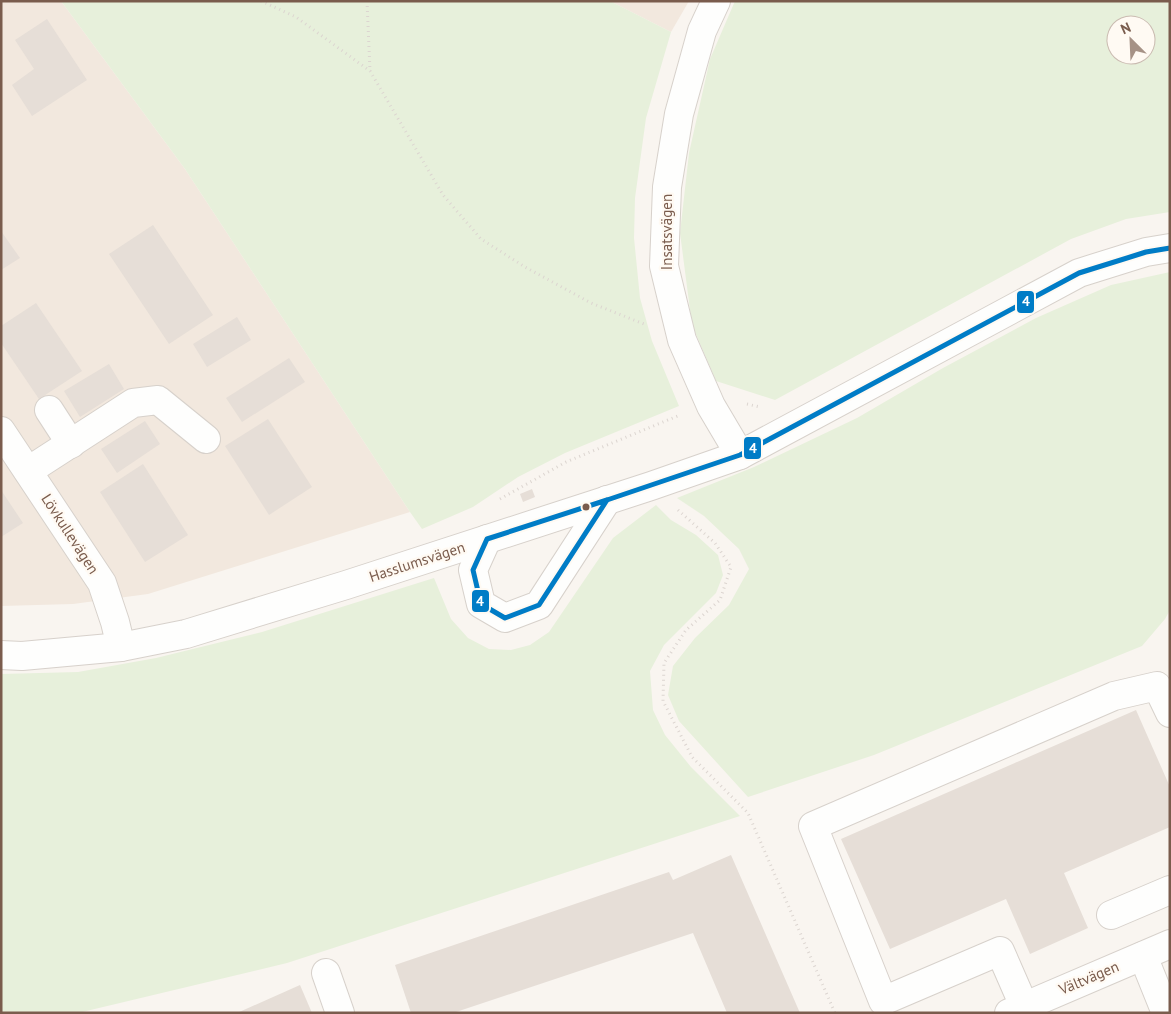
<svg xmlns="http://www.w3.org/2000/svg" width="1171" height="1014" viewBox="0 0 1171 1014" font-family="'PT Sans',sans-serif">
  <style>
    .residential { fill: #f2e8de }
    .green { fill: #e7f0db; fill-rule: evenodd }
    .building { fill: #e6ded7 }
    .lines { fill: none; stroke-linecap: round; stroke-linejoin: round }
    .minor-casing { stroke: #d7d1cb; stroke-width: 30 }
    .path { stroke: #dcd5d0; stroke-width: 3; stroke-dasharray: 1 4; stroke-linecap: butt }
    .minor { stroke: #fefefd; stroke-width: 28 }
    .bus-1-casing { stroke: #fffaf3; stroke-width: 9 }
    .bus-1 { stroke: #007cc6; stroke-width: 5 }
    .bus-dot { fill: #7a5c4d; stroke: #fffaf3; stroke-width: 2 }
    .labels { text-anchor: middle; stroke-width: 4.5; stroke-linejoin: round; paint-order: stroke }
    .street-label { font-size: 15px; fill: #7a5c4d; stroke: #fffaf3 }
    .line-badge { stroke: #fffaf3; stroke-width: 2 }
    .badge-label { font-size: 14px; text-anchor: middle; font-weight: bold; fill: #fff }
  </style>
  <rect width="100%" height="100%" fill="#f9f5f0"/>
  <g class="residential">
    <polygon points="1,1 61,1 185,169 410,512 148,594 73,604 1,606"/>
    <polygon points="610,1 689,1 671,32"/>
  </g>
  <g class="green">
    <polygon points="61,1 610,1 671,32 646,118 635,198 634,238 640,298 652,341 679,406 565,453 518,477 473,507 422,529 410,512 185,169"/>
    <path d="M735 1H1170V212L1126 219 1071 239 775 400 716 381 692 325 680 233 689 153 710 59ZM1116 25H1146V55H1116Z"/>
    <polygon points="1170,272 1170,610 1165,619 1142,646 874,755 748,797 679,721 668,695 673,666 695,638 729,605 749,569 739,549 704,516 677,498 754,467 857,418 943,368 1036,318 1111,285"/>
    <polygon points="656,505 671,520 696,535 718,555 723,575 716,593 664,645 650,671 653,710 665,735 691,767 740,816 287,963 78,1013 1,1013 1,674 78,672 156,658 262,632 434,578 451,619 468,638 489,649 511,650 530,645 549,632 613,538"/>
  </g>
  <g class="building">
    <polygon points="47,19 87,80 32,116 12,85 34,69 15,40"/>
    <polygon points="153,225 213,315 169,344 109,254"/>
    <polygon points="1,231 20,258 1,270"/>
    <polygon points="36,303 82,371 39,399 1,343 1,326"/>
    <polygon points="237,317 251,340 207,367 193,344"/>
    <polygon points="289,358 305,382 242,422 226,398"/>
    <polygon points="109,364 124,389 80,417 64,391"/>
    <polygon points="268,419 312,487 269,515 225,446"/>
    <polygon points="145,421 160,444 117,473 101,449"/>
    <polygon points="143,464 188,535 145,562 100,492"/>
    <polygon points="532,489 535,497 523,502 520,494"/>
    <polygon points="1,490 23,523 1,537"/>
    <polygon points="1136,710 1170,787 1170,827 1064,873 1088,928 1030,954 1006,899 890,949 841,839"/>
    <polygon points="731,855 800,1013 727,1013 693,933 453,1013 411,1013 395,965 669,872 673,880"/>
    <polygon points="300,985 312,1013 237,1013"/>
  </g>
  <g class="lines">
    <defs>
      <g id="minor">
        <polyline points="716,1 702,31 679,114 667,187 664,266 682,340 711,406 740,455"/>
        <polyline points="49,410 71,444"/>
        <polyline points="1,431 102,583 115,622 121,647"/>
        <polyline points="28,471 133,403 158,400 206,439"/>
        <polyline points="487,539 473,570 481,604 505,618 539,605 607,500"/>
        <polyline points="1,655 22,656 121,647 186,634 346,585 651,486 740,455 1079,273 1146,252 1170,248"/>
        <polyline points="1111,915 1170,890"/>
        <polyline points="1143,956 1166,1013"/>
        <polyline points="326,973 340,1013"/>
        <polyline points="1024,1006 1000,951 883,1001 813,826 1114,696 1157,686 1170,713"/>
        <polyline points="1009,1013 1170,944"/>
      </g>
    </defs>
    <use href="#minor" class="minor-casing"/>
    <g class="path">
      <polyline points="261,1 296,17 370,71 443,195 481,239 525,267 591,303 644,324"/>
      <polyline points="367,1 370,71"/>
      <polyline points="747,404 760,407"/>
      <polyline points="500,499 566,462 680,415"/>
      <polyline points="678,510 715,543 731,567 720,600 686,630 664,663 663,701 692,757 748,813 835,1013"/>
    </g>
    <use href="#minor" class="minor"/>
    <defs>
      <g id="bus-1">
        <polygon points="607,500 539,605 505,618 481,604 473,570 487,539"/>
        <polyline points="607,500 740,455 1079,273 1146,252 1170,248"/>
      </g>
    </defs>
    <use href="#bus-1" class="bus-1-casing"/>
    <use href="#bus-1" class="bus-1"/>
  </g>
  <circle class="bus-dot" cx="586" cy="507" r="4.5"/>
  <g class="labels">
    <g class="street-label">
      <text transform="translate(667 232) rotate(-90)" y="5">Insatsvägen</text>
      <text transform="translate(70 534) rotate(57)" y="5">Lövkullevägen</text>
      <text transform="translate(417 562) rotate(-18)" y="5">Hasslumsvägen</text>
      <text transform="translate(1089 978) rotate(-23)" y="5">Vältvägen</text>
    </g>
  </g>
  <g class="line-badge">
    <rect x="1016" y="290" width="19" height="24" rx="5" fill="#007cc6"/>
    <rect x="743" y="436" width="19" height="24" rx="5" fill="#007cc6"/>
    <rect x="471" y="589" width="19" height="24" rx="5" fill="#007cc6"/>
  </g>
  <g class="badge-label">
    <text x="1026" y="306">4</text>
    <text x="753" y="453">4</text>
    <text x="480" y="606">4</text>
  </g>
  <rect width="1171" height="1014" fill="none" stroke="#7a5c4d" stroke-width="5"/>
  <g transform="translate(1131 40) rotate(336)"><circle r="24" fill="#fffaf3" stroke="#cabbb1"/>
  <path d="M0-4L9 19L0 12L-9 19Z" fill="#a69286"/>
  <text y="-8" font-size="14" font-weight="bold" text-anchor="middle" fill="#7a5c4d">N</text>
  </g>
</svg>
